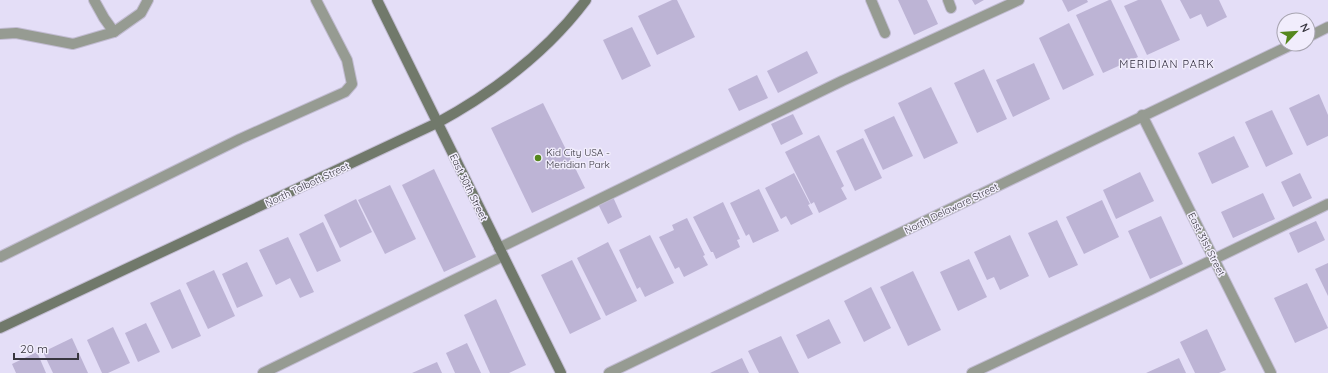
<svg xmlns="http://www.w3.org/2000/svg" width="1328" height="373" viewBox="0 0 1328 373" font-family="Quicksand,sans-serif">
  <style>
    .building { fill: #bdb4d5 }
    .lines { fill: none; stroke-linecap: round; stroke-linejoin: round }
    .lane-casing { stroke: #c2bcd2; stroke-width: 12 }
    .street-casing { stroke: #c2bcd2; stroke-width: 12 }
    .secondary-casing { stroke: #c2bcd2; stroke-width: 12 }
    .lane { stroke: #969b92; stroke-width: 10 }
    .street { stroke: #969b92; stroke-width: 10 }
    .secondary { stroke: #71796b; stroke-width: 10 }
    .poi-dot { fill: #55871d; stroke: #f1edfc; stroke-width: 1.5 }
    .labels { text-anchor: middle; stroke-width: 3; stroke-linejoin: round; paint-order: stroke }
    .poi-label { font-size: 10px; fill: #38363f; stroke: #f1edfc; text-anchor: start }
    .street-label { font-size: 10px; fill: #38363f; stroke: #f1edfc }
    .neighbourhood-label { font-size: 11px; letter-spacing: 1px; fill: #2d283a; stroke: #f1edfc }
  </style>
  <rect width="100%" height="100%" fill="#e4def7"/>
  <g class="building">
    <polygon points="672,0 677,0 695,37 657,55 638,16"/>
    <polygon points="898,0 927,0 938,24 914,35"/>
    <polygon points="972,0 984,0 975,5"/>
    <polygon points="1062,0 1087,0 1088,2 1068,12"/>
    <polygon points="1109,0 1111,0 1138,57 1103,73 1076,15"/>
    <polygon points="1138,0 1161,0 1180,40 1147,55 1124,6"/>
    <polygon points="1180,0 1219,0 1227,17 1207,27 1201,14 1190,19"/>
    <polygon points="1069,23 1094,75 1063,90 1039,38"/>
    <polygon points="632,27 651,66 622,80 603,40"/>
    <polygon points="807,51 818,73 778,93 767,71"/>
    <polygon points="1034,63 1050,99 1013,117 996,80"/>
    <polygon points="984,69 1007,119 977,133 954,83"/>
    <polygon points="757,75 768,98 739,111 728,89"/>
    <polygon points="931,87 958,143 924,159 898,103"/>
    <polygon points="1319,94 1328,115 1328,136 1307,146 1289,108"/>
    <polygon points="543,103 585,188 532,213 491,128"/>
    <polygon points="1272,110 1293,154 1266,167 1245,122"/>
    <polygon points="793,114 803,134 781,145 771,124"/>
    <polygon points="894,116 913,156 883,170 864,130"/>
    <polygon points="819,135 844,186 841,188 847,199 819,213 814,202 811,204 785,152"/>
    <polygon points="1234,136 1249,167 1212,184 1198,153"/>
    <polygon points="863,138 882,178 855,191 836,151"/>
    <polygon points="434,169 476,257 444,272 402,185"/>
    <polygon points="1140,172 1154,201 1116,219 1103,190"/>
    <polygon points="794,173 810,204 808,205 813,214 791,225 786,216 781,219 765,188"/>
    <polygon points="1300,173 1312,198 1293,207 1281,182"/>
    <polygon points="390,185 416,239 385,254 358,200"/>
    <polygon points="759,189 779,231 753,243 749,234 746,236 730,203"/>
    <polygon points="1263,193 1275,219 1233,238 1221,212"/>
    <polygon points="613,197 622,217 608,224 598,204"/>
    <polygon points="356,199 372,232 340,248 324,215"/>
    <polygon points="1102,200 1119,237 1084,254 1066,217"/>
    <polygon points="723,202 740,239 737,240 740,247 716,259 713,252 711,252 693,217"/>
    <polygon points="1161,216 1183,264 1150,279 1128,231"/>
    <polygon points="687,218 705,255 703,256 708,265 684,277 679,267 675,269 659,237 674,230 672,225"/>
    <polygon points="1057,220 1078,265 1049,278 1028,233"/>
    <polygon points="1316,221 1325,240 1298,253 1289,233"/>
    <polygon points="323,222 341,261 317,272 299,234"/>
    <polygon points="650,235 674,283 645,297 640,287 637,289 619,250"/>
    <polygon points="1010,235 1029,276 1000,290 994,277 987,280 974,252"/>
    <polygon points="288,237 314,292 300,298 290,278 276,285 259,250"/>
    <polygon points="608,242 637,301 606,316 577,258"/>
    <polygon points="969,259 987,297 958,311 940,272"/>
    <polygon points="572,260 601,319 570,334 541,275"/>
    <polygon points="247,262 263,296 237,308 222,274"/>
    <polygon points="1328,263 1328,296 1315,269"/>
    <polygon points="214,270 235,316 208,329 186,283"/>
    <polygon points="913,271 941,330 908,346 880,287"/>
    <polygon points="1307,283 1328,328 1295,343 1274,298"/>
    <polygon points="871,287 891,328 864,342 844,301"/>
    <polygon points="180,289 201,336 172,349 150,303"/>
    <polygon points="496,299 526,365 509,373 490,373 464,315"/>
    <polygon points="829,319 841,343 808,359 796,335"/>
    <polygon points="146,323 160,352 138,362 125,333"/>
    <polygon points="113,327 130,363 108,373 102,373 87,340"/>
    <polygon points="1207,329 1226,370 1219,373 1195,373 1180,342"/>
    <polygon points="781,336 799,373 759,373 748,351"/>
    <polygon points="72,338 88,373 53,373 43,352"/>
    <polygon points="467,343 481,373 455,373 446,353"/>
    <polygon points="37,352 46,373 16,373 12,364"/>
    <polygon points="742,358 749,373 710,373"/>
    <polygon points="1179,358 1186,373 1146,373"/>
    <polygon points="437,362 442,373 412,373"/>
  </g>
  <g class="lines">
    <defs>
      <g id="lane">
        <polyline points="94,0 104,18 114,32 141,13 148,0"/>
        <polyline points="871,0 885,33"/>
        <polyline points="948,0 951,8"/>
        <polyline points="0,34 16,33 73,44 114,32"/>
        <polyline points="499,248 842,81 1019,0"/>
        <polyline points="0,257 240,139 345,92 352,84 347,60 316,0"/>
        <polyline points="263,373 503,256"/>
        <polyline points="972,373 1150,290 1328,204"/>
      </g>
      <g id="street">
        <polyline points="1308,37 1328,27"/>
        <polyline points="1142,115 1271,373"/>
        <polyline points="609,373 1293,44"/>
      </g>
      <g id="secondary">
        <polyline points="377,0 561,373"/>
        <path d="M0 328 437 123C494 92 547 52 586 0"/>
      </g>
    </defs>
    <use href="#lane" class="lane-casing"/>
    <use href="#street" class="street-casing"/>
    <use href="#secondary" class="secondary-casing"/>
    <use href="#lane" class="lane"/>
    <use href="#street" class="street"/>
    <use href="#secondary" class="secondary"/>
  </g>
  <circle class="poi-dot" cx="538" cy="158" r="4"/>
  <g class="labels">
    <g class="poi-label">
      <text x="546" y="156">Kid City USA -<tspan x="546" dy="12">Meridian Park</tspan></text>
    </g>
    <g class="street-label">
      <text transform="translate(307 184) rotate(-25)" y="4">North Talbott Street</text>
      <text transform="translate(469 187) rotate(64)" y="4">East 30th Street</text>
      <text transform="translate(951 208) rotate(-26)" y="4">North Delaware Street</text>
      <text transform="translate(1207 244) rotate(63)" y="4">East 31st Street</text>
    </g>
    <g class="neighbourhood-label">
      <text x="1167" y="68">MERIDIAN PARK</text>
    </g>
  </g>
  <g transform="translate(1296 32) rotate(65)"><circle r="19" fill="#f1edfc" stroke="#a7a4b0"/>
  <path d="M0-3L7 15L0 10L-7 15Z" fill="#55871d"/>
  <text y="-6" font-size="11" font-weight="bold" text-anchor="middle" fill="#38363f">N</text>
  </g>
  <path d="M14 353v6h64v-6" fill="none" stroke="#38363f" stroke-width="2"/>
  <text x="20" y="353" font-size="12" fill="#38363f" stroke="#f1edfc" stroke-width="3" paint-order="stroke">20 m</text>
</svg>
